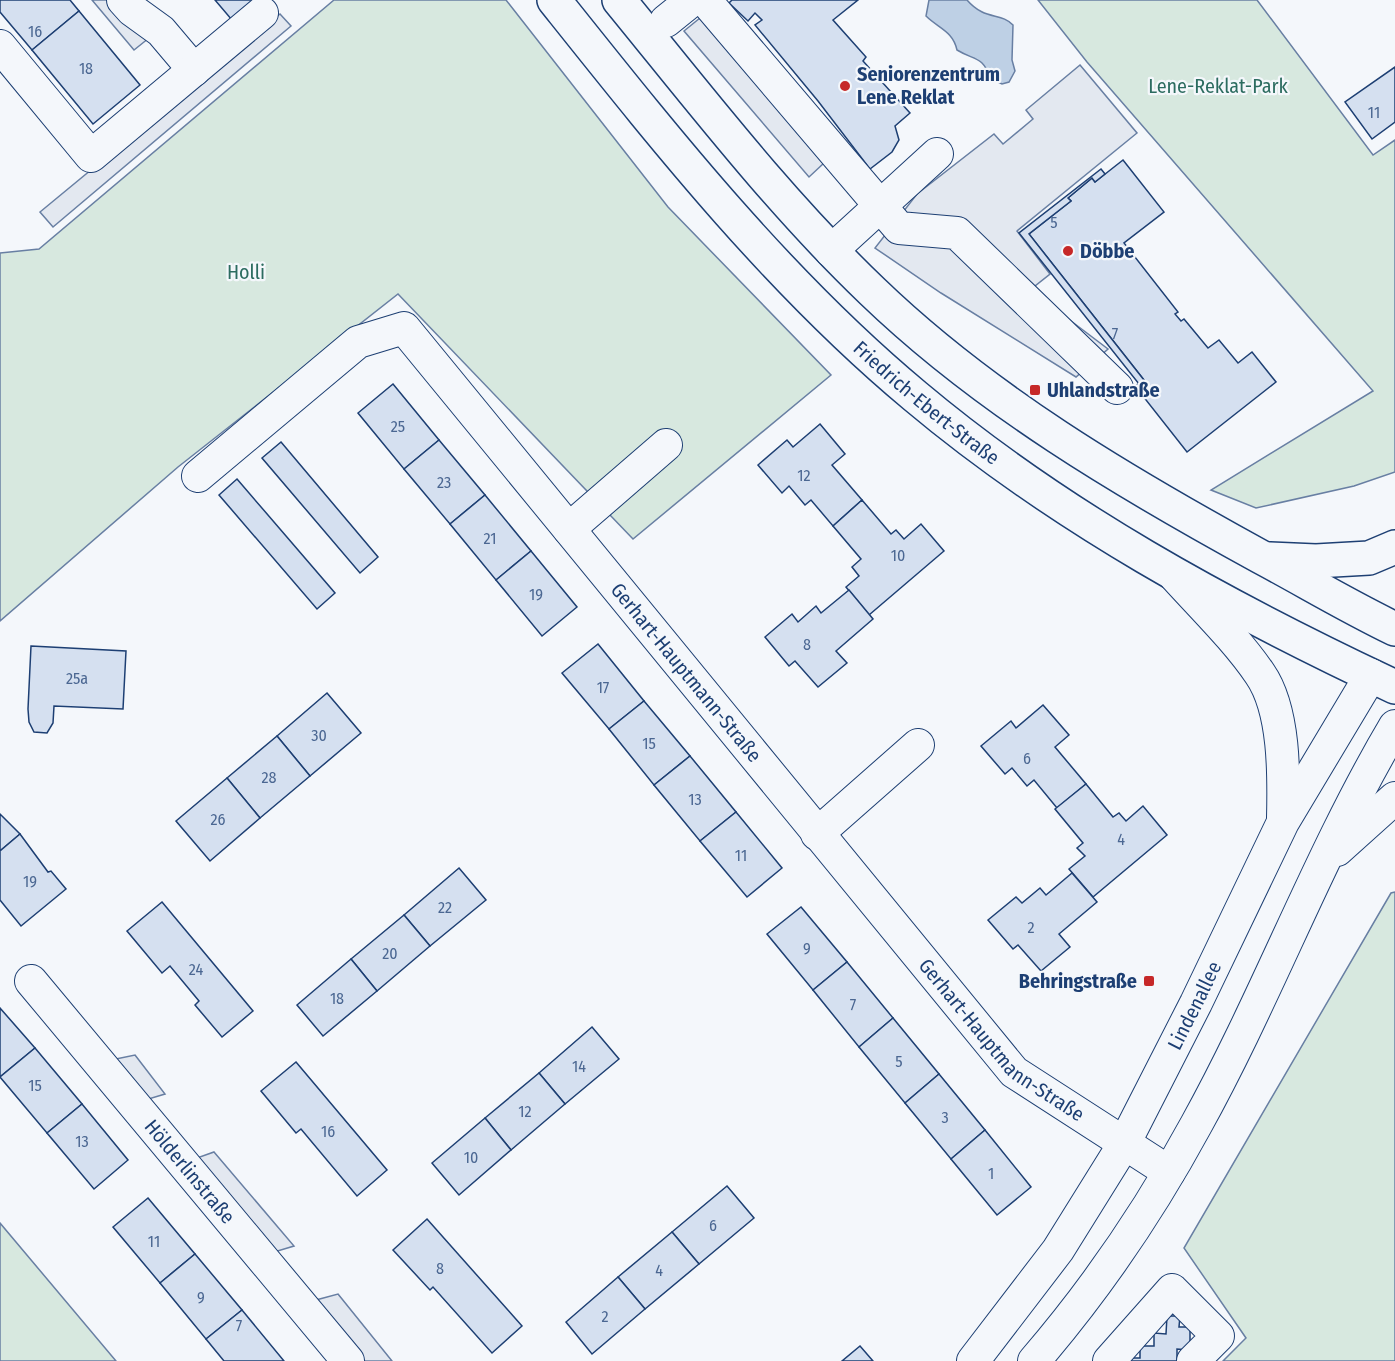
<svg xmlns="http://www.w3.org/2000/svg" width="1395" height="1361" viewBox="0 0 1395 1361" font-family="'Fira Sans Condensed',sans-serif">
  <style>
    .green { fill: #d7e8df; stroke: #687fa3; stroke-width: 1.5 }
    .parking { fill: #e3e8f0; stroke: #687fa3; stroke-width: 1.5 }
    .water { fill: #bed0e5; stroke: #687fa3; stroke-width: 1.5 }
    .building { fill: #d5e0f0; stroke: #1d3f73; stroke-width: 1.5 }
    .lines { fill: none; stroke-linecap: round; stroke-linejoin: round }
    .minor-casing { stroke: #1d3f73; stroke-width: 34 }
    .major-casing { stroke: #1d3f73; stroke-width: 36 }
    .minor { stroke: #f4f7fb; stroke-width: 32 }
    .major { stroke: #f4f7fb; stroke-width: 33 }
    .poi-dot { fill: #c62828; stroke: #f4f7fb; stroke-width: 2 }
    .labels { text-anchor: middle; stroke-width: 4.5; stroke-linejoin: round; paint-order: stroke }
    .number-label { font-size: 16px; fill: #4b6792 }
    .poi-label { font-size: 20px; font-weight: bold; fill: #1d3f73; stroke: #f4f7fb; text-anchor: start }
    .park-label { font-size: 20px; fill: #2c6c60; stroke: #f4f7fb }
    .street-label { font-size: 20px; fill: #1d3f73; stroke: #f4f7fb }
  </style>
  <rect width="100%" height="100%" fill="#f4f7fb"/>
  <g class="green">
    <polygon points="334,0 506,0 668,207 831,375 633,539 398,294 178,467 0,621 0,253 39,249"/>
    <polygon points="1038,0 1257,0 1373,155 1395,140 1395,472 1354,486 1256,508 1211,490 1373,391 1087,62"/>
    <polygon points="1395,892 1395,1361 1223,1361 1246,1338 1184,1248 1391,893"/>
    <polygon points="0,1223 116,1361 0,1361"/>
  </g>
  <g class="parking">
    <polygon points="92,0 118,0 149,38 134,50"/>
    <polygon points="280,14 291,26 53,227 40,212"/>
    <polygon points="700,18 824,163 809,177 684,31"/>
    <polygon points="1080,65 1137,133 1017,231 1050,274 1030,290 1108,349 1076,377 941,293 875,248 917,194 994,134 1003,144 1033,119 1026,110"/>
    <polygon points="135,1055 165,1094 142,1101 111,1060"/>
    <polygon points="214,1152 294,1246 271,1253 194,1159"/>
    <polygon points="338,1294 392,1361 365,1361 316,1300"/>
  </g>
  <path class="water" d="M929 0H967C985 21 1001 12 1013 25L1012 60 1015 71 1009 82 1002 84 991 79C982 55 975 61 957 50 953 31 938 28 926 16Z"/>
  <g class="building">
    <polygon points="0,0 70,0 79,11 32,50 0,12"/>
    <polygon points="215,0 256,0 232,20"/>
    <polygon points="732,0 858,0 833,20 866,57 863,61 910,113 895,126 899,140 892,152 870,169 818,101 755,25 762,20 755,13 748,21 729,3"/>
    <polygon points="79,11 140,85 93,124 32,50"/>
    <polygon points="1395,67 1395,122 1372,139 1345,102"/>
    <polygon points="1123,160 1164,212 1124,243 1178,312 1175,314 1181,321 1184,319 1208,348 1219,340 1238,363 1252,352 1276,382 1187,452 1135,386 1144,380 1029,234 1071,201 1068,198 1092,178 1095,182"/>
    <polygon points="1101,169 1105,174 1095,182 1092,178 1068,198 1071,201 1029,234 1144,380 1139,384 1019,233"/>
    <polygon points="393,384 439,440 404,469 358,413"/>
    <polygon points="820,424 845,454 832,465 862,500 833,526 811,500 805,505 789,486 782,493 758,465 787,440 793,447"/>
    <polygon points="439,440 485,495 450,524 404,469"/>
    <polygon points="281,442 378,557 360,573 262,458"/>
    <polygon points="237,479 335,593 317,609 219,495"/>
    <polygon points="485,495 531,551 496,580 450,524"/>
    <polygon points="862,500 891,534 896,530 904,539 921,524 944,551 869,615 846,587 859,576 852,567 861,559 833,526"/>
    <polygon points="531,551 577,607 542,636 496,580"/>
    <polygon points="849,590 873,619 836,651 847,663 818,687 795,661 789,666 765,637 792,614 798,622 816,606 821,613"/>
    <polygon points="598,644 644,701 609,729 562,673"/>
    <polygon points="31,646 126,651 123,709 54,706 53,723 47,733 34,732 29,722 28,709"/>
    <polygon points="327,693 361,733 310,776 277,736"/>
    <polygon points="644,701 690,756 654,785 609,729"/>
    <polygon points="1043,705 1069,735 1055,747 1086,784 1057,808 1034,780 1027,786 1012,768 1005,774 981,746 1011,721 1016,728"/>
    <polygon points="277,736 310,776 260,818 227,778"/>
    <polygon points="690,756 736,812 700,841 654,785"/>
    <polygon points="227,778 260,818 210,861 176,821"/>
    <polygon points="1086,784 1113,817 1119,813 1126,821 1143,806 1167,835 1093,897 1069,869 1085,856 1077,848 1083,843 1055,809"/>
    <polygon points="736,812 782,868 747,897 700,841"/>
    <polygon points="0,814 20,834 0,851"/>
    <polygon points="20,834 48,872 51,871 66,889 21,926 0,900 0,851"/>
    <polygon points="459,868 486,900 430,946 404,915"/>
    <polygon points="1072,873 1097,902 1059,934 1070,947 1041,971 1018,945 1013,949 988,920 1016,897 1022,903 1040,888 1046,895"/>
    <polygon points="162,902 253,1011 222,1037 195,1005 199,1001 170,966 162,973 127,931"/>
    <polygon points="801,907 847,962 813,990 767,934"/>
    <polygon points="404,915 430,946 377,991 351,959"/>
    <polygon points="351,959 377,991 323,1036 297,1005"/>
    <polygon points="847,962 893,1018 859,1047 813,990"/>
    <polygon points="0,1008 35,1048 0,1077"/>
    <polygon points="893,1018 939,1074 905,1103 859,1047"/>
    <polygon points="592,1027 619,1059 565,1104 539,1073"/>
    <polygon points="35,1048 82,1104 47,1133 0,1077"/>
    <polygon points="296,1062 387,1170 357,1196 301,1129 296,1133 261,1091"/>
    <polygon points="539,1073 565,1104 511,1150 485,1118"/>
    <polygon points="939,1074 985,1130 951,1159 905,1103"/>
    <polygon points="82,1104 128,1160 94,1189 47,1133"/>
    <polygon points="485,1118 511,1150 459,1195 432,1163"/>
    <polygon points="985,1130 1031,1187 997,1215 951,1159"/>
    <polygon points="727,1186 754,1218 699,1264 672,1232"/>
    <polygon points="148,1198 195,1254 160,1283 113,1227"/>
    <polygon points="427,1219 522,1326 492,1353 433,1287 430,1290 393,1250"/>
    <polygon points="672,1232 699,1264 645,1309 618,1277"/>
    <polygon points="195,1254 242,1310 206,1339 160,1283"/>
    <polygon points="618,1277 645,1309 592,1354 566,1322"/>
    <polygon points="242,1310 284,1361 224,1361 206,1339"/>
    <polygon points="1167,1316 1180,1316 1179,1327 1190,1327 1190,1350 1177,1349 1177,1361 1128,1361 1128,1358 1140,1358 1140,1346 1154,1346 1154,1333 1166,1334"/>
    <polygon points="860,1346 873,1361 842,1361"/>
  </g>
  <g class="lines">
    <defs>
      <g id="minor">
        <polyline points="123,0 132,10 161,31 194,70"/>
        <polyline points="705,0 899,228 957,233 1117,388"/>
        <polyline points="666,21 692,0"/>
        <polyline points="0,46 91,156 262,13"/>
        <polyline points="831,251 937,154"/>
        <path id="s1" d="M198 476 358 342 404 328 1014 1072 1169 1172"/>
        <polyline points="569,529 666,445"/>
        <path d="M1175 576C1203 607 1237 640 1260 674 1285 710 1284 776 1283 818"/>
        <polyline points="817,834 918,745"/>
        <polyline points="1337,850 1395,798"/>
        <path id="s2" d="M31 981 348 1361"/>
        <path id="s3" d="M973 1361 1058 1250 1124 1144 1196 1003 1283 822 1371 675"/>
        <path d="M1034 1361C1096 1289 1151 1208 1196 1125 1268 995 1319 854 1395 726"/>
        <polyline points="1109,1361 1172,1290 1218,1336 1193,1361"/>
      </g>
      <g id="major">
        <path id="s4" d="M554 0C665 139 777 281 915 396 1059 517 1225 607 1395 687"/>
        <path d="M619 0C700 99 779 202 872 291 985 400 1124 482 1261 557 1306 581 1349 607 1395 629"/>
        <polyline points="1270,559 1316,561 1369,558 1395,547"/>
      </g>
    </defs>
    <use href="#minor" class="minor-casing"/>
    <use href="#major" class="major-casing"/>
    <use href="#minor" class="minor"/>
    <use href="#major" class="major"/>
  </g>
  <g class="poi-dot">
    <circle cx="845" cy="86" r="6"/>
    <circle cx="1068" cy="251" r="6"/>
    <rect x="1029" y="384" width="12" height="12" rx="3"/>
    <rect x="1143" y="975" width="12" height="12" rx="3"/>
  </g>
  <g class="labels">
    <g class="number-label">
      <text x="35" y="37">16</text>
      <text x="86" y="74">18</text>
      <text x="1374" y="118">11</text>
      <text x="1054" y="228">5</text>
      <text x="1115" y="339">7</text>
      <text x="398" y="432">25</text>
      <text x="804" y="481">12</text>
      <text x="444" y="488">23</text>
      <text x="490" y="544">21</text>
      <text x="898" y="561">10</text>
      <text x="536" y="600">19</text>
      <text x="807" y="650">8</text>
      <text x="77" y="684">25a</text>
      <text x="603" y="693">17</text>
      <text x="319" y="741">30</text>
      <text x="649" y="749">15</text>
      <text x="1027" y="764">6</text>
      <text x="269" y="783">28</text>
      <text x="695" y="805">13</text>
      <text x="218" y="825">26</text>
      <text x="1121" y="845">4</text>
      <text x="741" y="861">11</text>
      <text x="30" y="887">19</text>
      <text x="445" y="913">22</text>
      <text x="1031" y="933">2</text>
      <text x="807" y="954">9</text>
      <text x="390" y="959">20</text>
      <text x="196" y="975">24</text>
      <text x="337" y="1004">18</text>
      <text x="853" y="1010">7</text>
      <text x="899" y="1067">5</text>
      <text x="579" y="1072">14</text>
      <text x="35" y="1091">15</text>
      <text x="525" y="1117">12</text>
      <text x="945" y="1123">3</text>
      <text x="328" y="1137">16</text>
      <text x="82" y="1147">13</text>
      <text x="471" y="1163">10</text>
      <text x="991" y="1179">1</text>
      <text x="713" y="1231">6</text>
      <text x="154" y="1247">11</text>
      <text x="440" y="1274">8</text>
      <text x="659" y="1276">4</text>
      <text x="201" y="1303">9</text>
      <text x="605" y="1322">2</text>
      <text x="239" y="1331">7</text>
    </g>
    <g class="poi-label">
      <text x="857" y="81">Seniorenzentrum<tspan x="857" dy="23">Lene Reklat</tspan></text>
      <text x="1080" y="258">Döbbe</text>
      <text x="1047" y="397">Uhlandstraße</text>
      <text x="1137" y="988" text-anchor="end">Behringstraße</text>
    </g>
    <g class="park-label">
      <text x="1218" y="93">Lene-Reklat-Park</text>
      <text x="246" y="279">Holli</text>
    </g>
    <g class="street-label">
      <text dy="7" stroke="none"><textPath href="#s4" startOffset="550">Friedrich-Ebert-Straße</textPath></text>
      <text dy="7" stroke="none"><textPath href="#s1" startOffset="702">Gerhart-Hauptmann-Straße</textPath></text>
      <text dy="7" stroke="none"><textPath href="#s3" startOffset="420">Lindenallee</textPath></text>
      <text dy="7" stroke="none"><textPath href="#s1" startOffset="1188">Gerhart-Hauptmann-Straße</textPath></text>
      <text dy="7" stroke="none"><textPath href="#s2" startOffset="248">Hölderlinstraße</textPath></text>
    </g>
  </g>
</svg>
